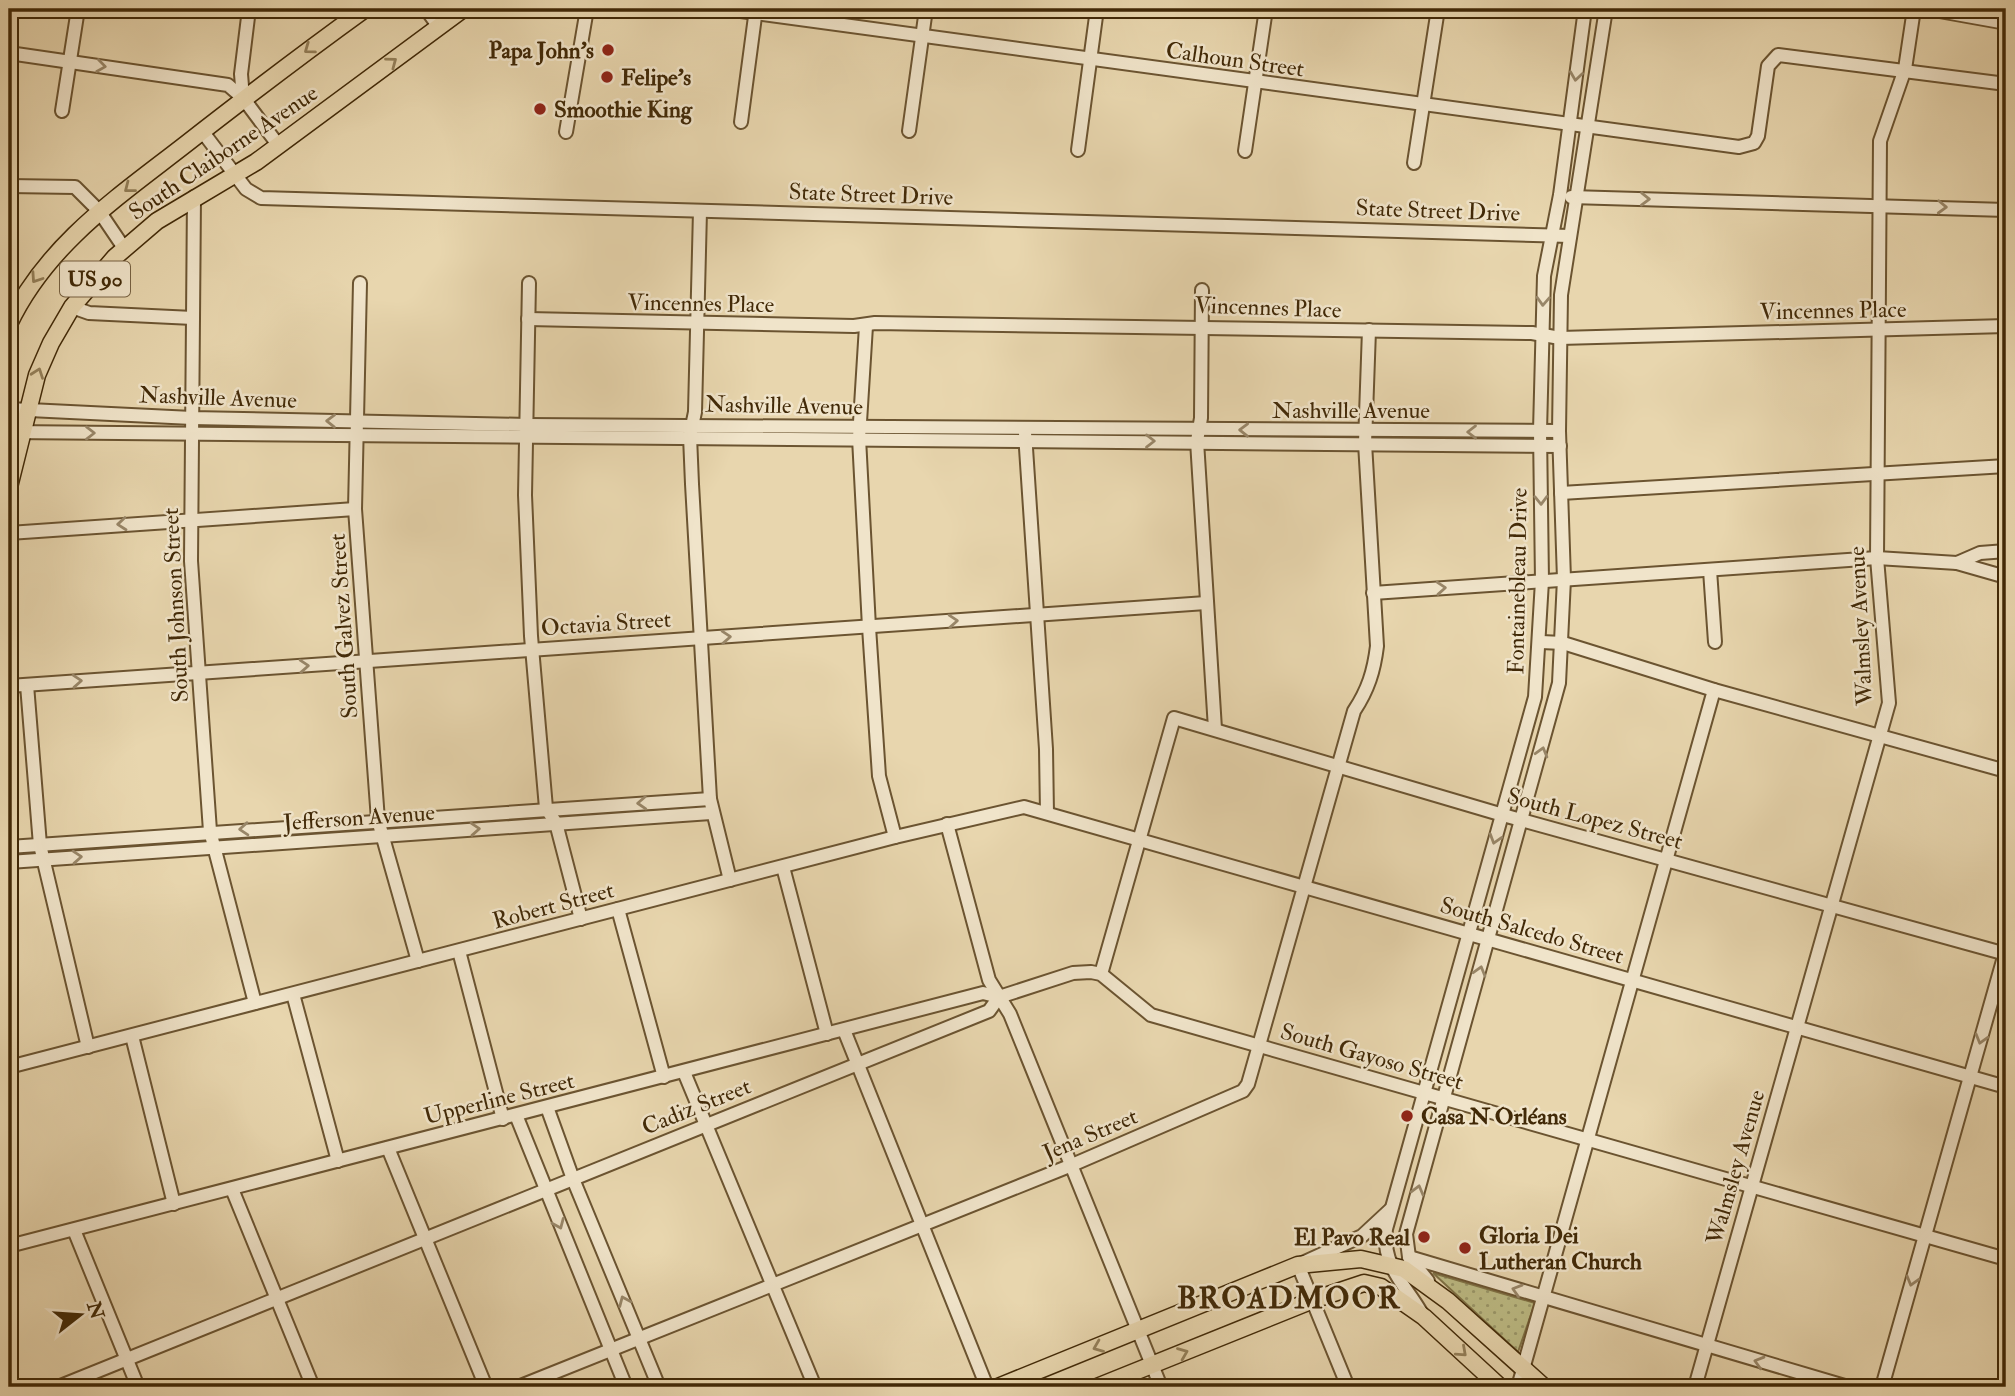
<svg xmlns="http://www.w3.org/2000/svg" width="2015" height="1396" viewBox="0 0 2015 1396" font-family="'IM FELL Double Pica',serif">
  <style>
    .green { fill: url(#green-dots); stroke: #7f7246; stroke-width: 2 }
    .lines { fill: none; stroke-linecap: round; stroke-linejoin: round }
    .minor-casing { stroke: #6b5431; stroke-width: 16 }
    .major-casing { stroke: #412907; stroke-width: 19 }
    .minor { stroke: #f0e4ca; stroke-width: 12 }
    .major { stroke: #e8d6ae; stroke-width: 16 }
    .oneway { stroke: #94805a }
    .oneway2 { stroke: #988668 }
    .poi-dot { fill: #8f2418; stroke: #f0e4ca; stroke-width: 2.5 }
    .labels { text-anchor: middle; stroke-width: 5; stroke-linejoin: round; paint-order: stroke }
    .shield { fill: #f0e4ca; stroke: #766142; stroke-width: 2 }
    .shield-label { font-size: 21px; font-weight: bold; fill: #412907 }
    .poi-label { font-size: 23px; font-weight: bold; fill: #412907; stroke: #f0e4ca; text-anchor: start }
    .street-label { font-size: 23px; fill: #412907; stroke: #f0e4ca }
    .district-label { font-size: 30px; font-weight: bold; letter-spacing: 2px; fill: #412907; stroke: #f0e4ca }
  </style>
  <defs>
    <pattern id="green-dots" width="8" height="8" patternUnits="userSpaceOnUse" patternTransform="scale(1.75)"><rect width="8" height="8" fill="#bdbc85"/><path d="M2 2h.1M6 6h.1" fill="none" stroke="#9b996b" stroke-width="1.8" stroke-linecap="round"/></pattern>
  </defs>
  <rect width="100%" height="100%" fill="#e8d6ae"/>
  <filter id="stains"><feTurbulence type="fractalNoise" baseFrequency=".00286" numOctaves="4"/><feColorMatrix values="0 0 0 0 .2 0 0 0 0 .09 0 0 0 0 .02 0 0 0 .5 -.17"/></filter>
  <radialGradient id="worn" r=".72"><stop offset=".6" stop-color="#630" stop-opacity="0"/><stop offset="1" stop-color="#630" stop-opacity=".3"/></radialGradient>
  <polygon class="green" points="1433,1273 1535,1303 1518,1352"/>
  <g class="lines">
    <defs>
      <g id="minor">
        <polyline points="426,9 439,27"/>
        <polyline points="726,9 1739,147 1754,143 1758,136 1768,66 1778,55 2006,84"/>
        <polyline points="1928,9 2006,23"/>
        <polyline points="9,53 228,85 243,98 279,146"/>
        <polyline points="243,98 241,74 249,9"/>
        <polyline points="62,111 78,9"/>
        <polyline points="741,122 756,9"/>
        <polyline points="202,131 246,189 261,198 1570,236"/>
        <polyline points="909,131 926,9"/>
        <polyline points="566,132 587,9"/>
        <polyline points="1078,150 1097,9"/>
        <polyline points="1245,151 1266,9"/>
        <polyline points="1414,163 1438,9"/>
        <polyline points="9,186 75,187 99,211 124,248"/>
        <polyline points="194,197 191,561 210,831 255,1003"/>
        <polyline points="1571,197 2006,210"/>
        <polyline points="700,211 695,412 690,436 692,484 710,799 730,880"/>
        <polyline points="360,283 355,509 378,820 418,961"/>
        <polyline points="529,283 525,495 531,636 546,808 556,823 581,919"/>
        <polyline points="1202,290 1201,418 1197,441 1215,729"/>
        <polyline points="72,307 89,313 193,318"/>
        <polyline points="528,319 854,326 875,323 1532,333 1560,338 2006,326"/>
        <polyline points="866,326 859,438 869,627 879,776 895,837"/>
        <polyline points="9,409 192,418 527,425 1559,431"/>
        <polyline points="9,432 1560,446"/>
        <polyline points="1025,433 1046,749 1047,813"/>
        <polyline points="1561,493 2006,466"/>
        <polyline points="9,533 355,509"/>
        <polyline points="1957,563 1980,553 2006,551"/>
        <polyline points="1710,570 1715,642"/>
        <polyline points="1373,593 1877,558 1957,563 2006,577"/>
        <polyline points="1541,642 1563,643 1714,690 2006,771"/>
        <polyline points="27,685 40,845 88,1047"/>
        <polyline points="9,686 1206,603"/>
        <polyline points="947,824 989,980 1010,1014 1161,1387"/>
        <polyline points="9,847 710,799"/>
        <polyline points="9,862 711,813"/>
        <polyline points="783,867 827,1034"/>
        <polyline points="618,909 664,1077"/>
        <polyline points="459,951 503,1119"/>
        <polyline points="1101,974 1174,718 1503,815 2006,954"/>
        <polyline points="293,994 338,1161"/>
        <polyline points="844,1030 987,1387"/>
        <polyline points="132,1036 174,1204"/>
        <polyline points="9,1067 895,837 1024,807 2006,1087"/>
        <polyline points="684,1072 815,1387"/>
        <polyline points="547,1107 573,1179 659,1387"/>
        <polyline points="516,1115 626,1387"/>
        <polyline points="388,1148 486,1387"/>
        <polyline points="232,1189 313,1387"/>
        <polyline points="74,1230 138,1387"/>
        <polyline points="9,1246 983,993 999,997"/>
        <polyline points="1409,1257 1848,1387"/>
        <polyline points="1428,1281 1409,1257 1406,1234 1559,683 1564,579 1559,431 1561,295 1606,9"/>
        <path d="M1422 1314C1405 1284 1382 1267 1386 1229L1535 697 1542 581 1540 431 1544 276 1560 195 1585 9"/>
        <polyline points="58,1387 989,1011 999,997 1073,973 1091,972 1101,974 1151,1015 2006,1259"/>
        <path d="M518 1387 1072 1165 1243 1091 1248 1084 1354 711C1368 690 1374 671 1377 646L1365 443 1369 330"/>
        <polyline points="1348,1387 1298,1265 1362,1236 1390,1210"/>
        <polyline points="1518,1387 1714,690"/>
        <polyline points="1695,1387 1889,703 1877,558 1880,141 1905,69 1914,9"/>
        <polyline points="1882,1387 2006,950"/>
      </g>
      <g id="major">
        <path d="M9 324C47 244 118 197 186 144 245 98 304 53 365 9"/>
        <polyline points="9,487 37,375 51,343 72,307 115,257 157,221 256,162 463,9"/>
        <polyline points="998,1387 1298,1265 1361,1259 1404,1269 1448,1301 1544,1387"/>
        <polyline points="1097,1387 1313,1300 1364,1283 1381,1287 1424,1317 1500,1387"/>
      </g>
    </defs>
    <use href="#minor" class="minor-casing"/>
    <use href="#major" class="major-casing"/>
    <use href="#minor" class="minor"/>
    <use href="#major" class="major"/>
  </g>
  <defs><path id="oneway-chevron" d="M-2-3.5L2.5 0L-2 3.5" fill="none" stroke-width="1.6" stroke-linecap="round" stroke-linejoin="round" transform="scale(1.75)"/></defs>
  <g class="oneway">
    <use href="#oneway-chevron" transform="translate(309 49) rotate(144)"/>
    <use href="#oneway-chevron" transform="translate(392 62) rotate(-37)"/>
    <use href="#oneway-chevron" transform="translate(129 188) rotate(142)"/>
    <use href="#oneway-chevron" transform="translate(36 278) rotate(124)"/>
    <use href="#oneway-chevron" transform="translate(38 373) rotate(-70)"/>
    <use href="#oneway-chevron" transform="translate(1098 1347) rotate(158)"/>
    <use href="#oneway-chevron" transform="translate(1462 1352) rotate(42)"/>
    <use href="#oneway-chevron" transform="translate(1183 1353) rotate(-22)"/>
  </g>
  <g class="oneway2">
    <use href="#oneway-chevron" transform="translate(101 66) rotate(8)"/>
    <use href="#oneway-chevron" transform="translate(1576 76) rotate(98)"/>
    <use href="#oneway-chevron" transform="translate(1645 199) rotate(1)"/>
    <use href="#oneway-chevron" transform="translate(1942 207) rotate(2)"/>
    <use href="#oneway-chevron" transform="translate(1543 301) rotate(93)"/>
    <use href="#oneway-chevron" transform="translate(331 421) rotate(-179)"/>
    <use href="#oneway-chevron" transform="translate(1244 430) rotate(-179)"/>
    <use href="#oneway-chevron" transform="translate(1472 432) rotate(180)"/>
    <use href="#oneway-chevron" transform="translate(90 433)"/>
    <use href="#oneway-chevron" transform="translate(1150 441)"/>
    <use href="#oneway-chevron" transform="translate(1541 500) rotate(89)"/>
    <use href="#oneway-chevron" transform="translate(122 524) rotate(175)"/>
    <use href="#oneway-chevron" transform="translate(1441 588) rotate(-4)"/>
    <use href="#oneway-chevron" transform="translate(953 621) rotate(-4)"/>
    <use href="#oneway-chevron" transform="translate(726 637) rotate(-4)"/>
    <use href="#oneway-chevron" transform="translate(304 666) rotate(-4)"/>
    <use href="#oneway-chevron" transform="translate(77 681) rotate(-4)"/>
    <use href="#oneway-chevron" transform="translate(1542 752) rotate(-74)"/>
    <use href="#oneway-chevron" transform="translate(642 803) rotate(177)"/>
    <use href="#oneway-chevron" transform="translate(244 829) rotate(176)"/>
    <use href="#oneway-chevron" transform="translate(475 829) rotate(-4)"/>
    <use href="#oneway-chevron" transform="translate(1495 839) rotate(107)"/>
    <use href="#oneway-chevron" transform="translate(77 857) rotate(-4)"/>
    <use href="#oneway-chevron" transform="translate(1480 971) rotate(-74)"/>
    <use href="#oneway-chevron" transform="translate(1981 1039) rotate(106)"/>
    <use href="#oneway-chevron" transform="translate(1418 1190) rotate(-75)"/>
    <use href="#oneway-chevron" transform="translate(559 1224) rotate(67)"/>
    <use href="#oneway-chevron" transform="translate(1912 1281) rotate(106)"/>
    <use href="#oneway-chevron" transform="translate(1517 1290) rotate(-163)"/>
    <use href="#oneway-chevron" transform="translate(624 1301) rotate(-113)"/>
    <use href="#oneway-chevron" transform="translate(1759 1362) rotate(-164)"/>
  </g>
  <g class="poi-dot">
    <circle cx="608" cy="50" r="7"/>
    <circle cx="607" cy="77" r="7"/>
    <circle cx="540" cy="109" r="7"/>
    <circle cx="1407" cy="1116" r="7"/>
    <circle cx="1424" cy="1237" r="7"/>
    <circle cx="1465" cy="1248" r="7"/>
  </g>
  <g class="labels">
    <rect class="shield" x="60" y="261.5" width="70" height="35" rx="5"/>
    <g class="shield-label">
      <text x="95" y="286">US 90</text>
    </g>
    <g class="poi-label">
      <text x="594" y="58" text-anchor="end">Papa John's</text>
      <text x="621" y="85">Felipe's</text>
      <text x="554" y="117">Smoothie King</text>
      <text x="1421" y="1124">Casa N Orléans</text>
      <text x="1479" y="1243">Gloria Dei<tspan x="1479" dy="26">Lutheran Church</tspan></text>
      <text x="1410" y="1245" text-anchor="end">El Pavo Real</text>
    </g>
    <g class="street-label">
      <text transform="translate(1235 59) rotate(8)" y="8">Calhoun Street</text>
      <text transform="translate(223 152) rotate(-34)" y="8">South Claiborne Avenue</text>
      <text transform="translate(871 194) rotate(2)" y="8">State Street Drive</text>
      <text transform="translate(1438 210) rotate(2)" y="8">State Street Drive</text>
      <text transform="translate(701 303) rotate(1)" y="8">Vincennes Place</text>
      <text transform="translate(1268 307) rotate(2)" y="8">Vincennes Place</text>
      <text transform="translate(1833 310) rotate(-1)" y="8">Vincennes Place</text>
      <text transform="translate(218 397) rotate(2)" y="8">Nashville Avenue</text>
      <text transform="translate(784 405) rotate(1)" y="8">Nashville Avenue</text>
      <text x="1351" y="418">Nashville Avenue</text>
      <text transform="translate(1517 581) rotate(-89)" y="8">Fontainebleau Drive</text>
      <text transform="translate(175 605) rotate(-93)" y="8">South Johnson Street</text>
      <text transform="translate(606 623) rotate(-4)" y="8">Octavia Street</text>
      <text transform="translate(343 626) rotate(-94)" y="8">South Galvez Street</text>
      <text transform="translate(1860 626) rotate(-93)" y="8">Walmsley Avenue</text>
      <text transform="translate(359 817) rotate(-4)" y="8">Jefferson Avenue</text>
      <text transform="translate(1595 818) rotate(15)" y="8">South Lopez Street</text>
      <text transform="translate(553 905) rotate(-15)" y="8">Robert Street</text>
      <text transform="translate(1532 930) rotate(16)" y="8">South Salcedo Street</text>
      <text transform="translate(1372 1056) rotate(16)" y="8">South Gayoso Street</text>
      <text transform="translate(499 1098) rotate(-14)" y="8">Upperline Street</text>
      <text transform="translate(696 1106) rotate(-22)" y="8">Cadiz Street</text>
      <text transform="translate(1090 1134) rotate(-23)" y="8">Jena Street</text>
      <text transform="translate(1735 1167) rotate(-74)" y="8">Walmsley Avenue</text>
    </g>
    <g class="district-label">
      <text x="1289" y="1308">BROADMOOR</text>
    </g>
  </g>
  <rect width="2015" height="1396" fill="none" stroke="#e8d6ae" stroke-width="35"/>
  <rect x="10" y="10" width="1994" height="1375" fill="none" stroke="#412907" stroke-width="3.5"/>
  <rect x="18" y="18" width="1980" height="1361" fill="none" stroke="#412907" stroke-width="2"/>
  <g transform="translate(80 1315) rotate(73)" stroke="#f0e4ca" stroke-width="5" paint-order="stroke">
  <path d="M0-5L12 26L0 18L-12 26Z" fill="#412907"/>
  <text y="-10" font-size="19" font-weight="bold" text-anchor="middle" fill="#412907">N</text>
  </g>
  <rect width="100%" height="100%" filter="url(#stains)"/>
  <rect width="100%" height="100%" fill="url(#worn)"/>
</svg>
